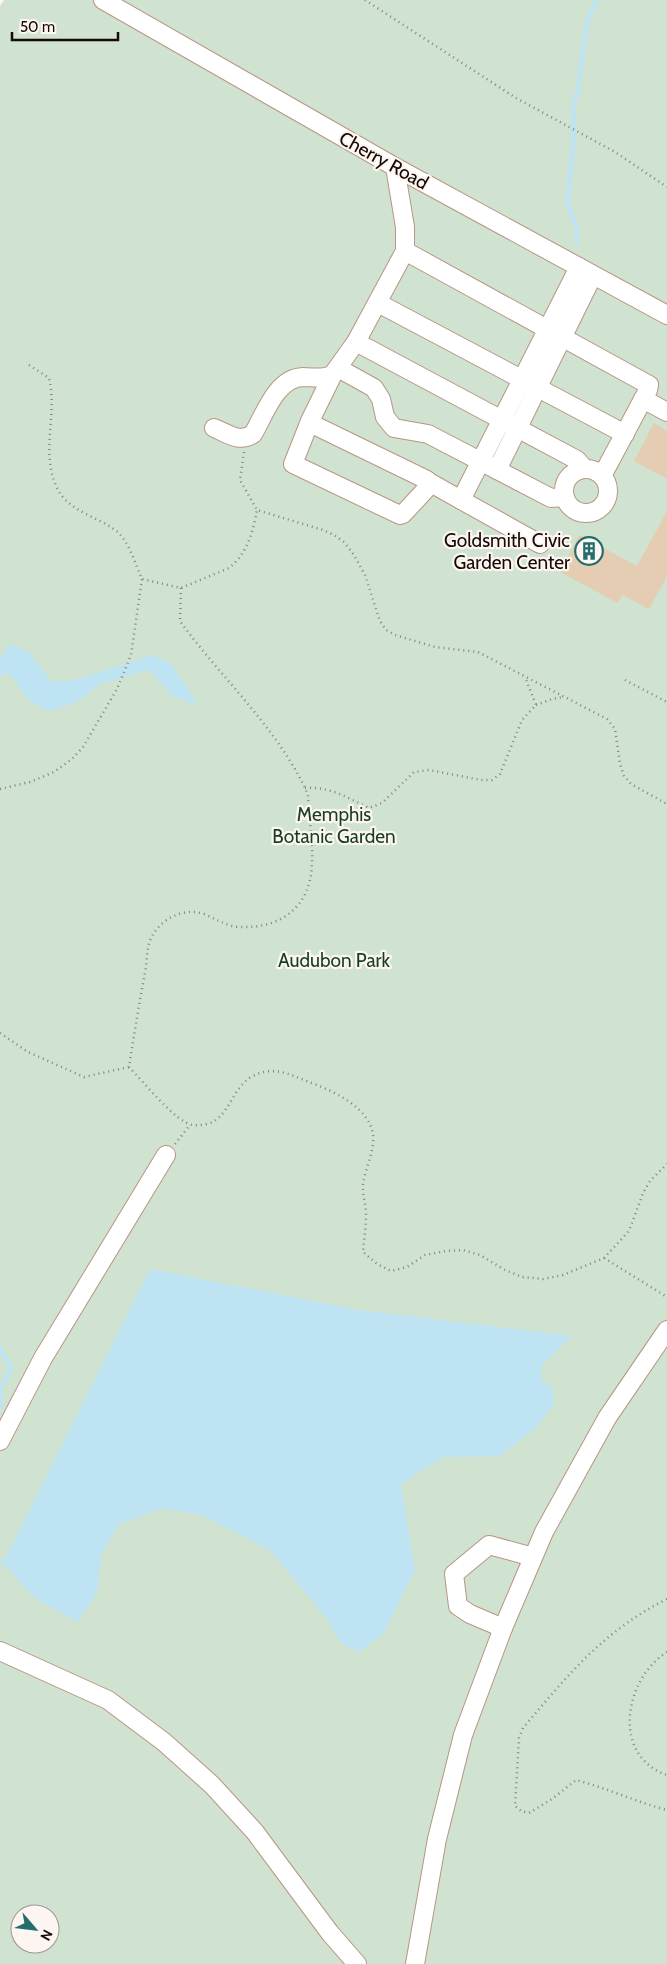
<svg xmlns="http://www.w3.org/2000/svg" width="667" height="1964" viewBox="0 0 667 1964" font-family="Cabin,sans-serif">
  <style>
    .green { fill: #cfe3d0; fill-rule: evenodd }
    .water { fill: #bee3f3 }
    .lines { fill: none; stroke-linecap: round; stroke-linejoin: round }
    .stream { stroke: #bee3f3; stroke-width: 4.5 }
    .building { fill: #e4cdb3 }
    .minor-casing { stroke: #b89584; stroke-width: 20 }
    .path { stroke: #8b817c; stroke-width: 2.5; stroke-dasharray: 1 4; stroke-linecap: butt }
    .minor { stroke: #fff; stroke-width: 18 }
    .labels { text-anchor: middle; stroke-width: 4.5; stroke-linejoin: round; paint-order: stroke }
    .street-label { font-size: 19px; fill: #150904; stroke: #fdf5f1 }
    .poi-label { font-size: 19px; fill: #150904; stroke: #fdf5f1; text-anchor: end }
    .park-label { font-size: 19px; fill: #163f1e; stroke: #fdf5f1 }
  </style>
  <rect width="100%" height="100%" fill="#fdf5f1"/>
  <path class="green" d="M4 0H667V1964H0V6ZM20 1914H50V1944H20Z"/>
  <g class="water">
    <polygon points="11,643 31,654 51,681 72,681 153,655 171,664 198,705 172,696 149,670 102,683 75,703 48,711 29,701 10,674 0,675 0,658"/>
    <polygon points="150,1269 352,1309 572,1336 541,1366 542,1381 552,1386 554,1404 536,1428 499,1456 443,1457 401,1484 415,1570 384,1633 359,1652 341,1643 326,1618 270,1550 201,1515 162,1509 119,1524 101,1554 97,1593 77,1622 34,1597 3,1563"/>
  </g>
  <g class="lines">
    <g class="stream">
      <polyline points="577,243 577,228 567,202 574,137 573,106 578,90 587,21 597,0"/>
      <polyline points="0,1348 11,1368 0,1390 0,1408"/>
      <polyline points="0,1561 3,1563"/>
    </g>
  </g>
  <g class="building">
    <polygon points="654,423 667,431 667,479 634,461"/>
    <polygon points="667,511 667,576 649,609 622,595 618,603 560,572 579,535 637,566"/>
  </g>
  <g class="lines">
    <defs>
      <g id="minor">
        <polyline points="103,0 395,167 667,315"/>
        <polyline points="405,251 649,385 648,390 602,476"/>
        <polyline points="378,303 625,434"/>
        <polyline points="356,342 577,460 584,468"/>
        <polyline points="338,368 374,388 381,399 385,417 394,428 428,434 551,498 565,497"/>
        <polyline points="643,399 667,412"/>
        <polyline points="310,421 316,426 427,480 429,486 403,514 400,515 293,464 310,421 333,374"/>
        <path d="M214 428C229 434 239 443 253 434 265 414 276 378 303 377 313 377 324 380 333 374L356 342 405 251V227L395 167"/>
        <circle cx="586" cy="491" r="22"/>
        <polyline points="497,470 593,275"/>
        <polyline points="429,482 461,500"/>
        <polyline points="540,544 461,500 579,267"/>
        <polyline points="0,1441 43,1358 166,1155"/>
        <polyline points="503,1628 470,1614 458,1606 454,1574 489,1545 533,1557"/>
        <polyline points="0,1651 108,1700 164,1742 212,1785 255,1832 330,1933 357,1964"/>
        <polyline points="415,1964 437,1839 463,1735 503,1628 544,1532 607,1418 667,1330"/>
      </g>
    </defs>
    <use href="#minor" class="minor-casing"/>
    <g class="path">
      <polyline points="365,0 516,98 615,152 667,187"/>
      <path d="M29 365 49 378C58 415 40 451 57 488 68 511 96 516 115 530 129 540 135 564 142 579L181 588 229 568C247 554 253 532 257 510"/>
      <polyline points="244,452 240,480 257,510 323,530 334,535 344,542 354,555 365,575 380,621 386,630 395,635 435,647 478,652 607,719 615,729 620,764 624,776 631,784 667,804"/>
      <path d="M181 588 180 621C220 677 274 724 305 788L308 795C309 817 313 841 312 863 311 907 281 929 239 927 226 926 216 919 204 914 186 908 167 916 156 930 145 944 148 957 145 973 139 1004 134 1035 129 1067 141 1079 177 1124 193 1125 230 1128 227 1092 251 1077 272 1065 289 1074 309 1082 331 1090 370 1107 373 1135 375 1150 365 1169 363 1184 362 1194 366 1204 366 1214 366 1227 364 1240 363 1252L377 1264 391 1271 407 1267 425 1255 446 1251 463 1250 480 1255 505 1270 522 1277 543 1279 563 1275 604 1258 629 1231 643 1193 650 1181 667 1164"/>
      <polyline points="625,680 667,702"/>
      <polyline points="536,705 552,699 563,697"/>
      <path d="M305 788C329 786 348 798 369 808L382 803 414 772 429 770 481 780H492L500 774 522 720 536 705 525 677"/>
      <polyline points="0,789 30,782 54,772 72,759 83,747 117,689 131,655 142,579"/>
      <polyline points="0,1033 28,1052 84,1077 129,1067"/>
      <polyline points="175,1144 190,1125"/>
      <polyline points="604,1258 667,1297"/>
      <path d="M667 1599C603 1631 568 1675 523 1728L519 1738 515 1806 521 1811 529 1813 552 1799 576 1780C607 1788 636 1802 667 1810"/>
      <path d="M667 1652C624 1679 611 1756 667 1775"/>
    </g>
    <use href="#minor" class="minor"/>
  </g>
  <defs>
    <symbol id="building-ring" viewBox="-11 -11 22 22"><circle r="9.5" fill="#fdf5f1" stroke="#236e6a" stroke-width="1.5"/><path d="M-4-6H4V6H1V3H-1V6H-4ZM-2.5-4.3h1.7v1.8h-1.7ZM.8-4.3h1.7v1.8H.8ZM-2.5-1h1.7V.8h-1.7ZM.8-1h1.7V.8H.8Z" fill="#236e6a"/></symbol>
  </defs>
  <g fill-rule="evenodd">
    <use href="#building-ring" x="573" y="535" width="32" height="32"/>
  </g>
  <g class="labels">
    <g class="street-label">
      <text transform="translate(384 160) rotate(29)" y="7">Cherry Road</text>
    </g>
    <g class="poi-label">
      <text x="570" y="547">Goldsmith Civic<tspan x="570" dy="22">Garden Center</tspan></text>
    </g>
    <g class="park-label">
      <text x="334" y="821">Memphis<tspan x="334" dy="22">Botanic Garden</tspan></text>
      <text x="334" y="967">Audubon Park</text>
    </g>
  </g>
  <g transform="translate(35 1929) rotate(118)"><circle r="24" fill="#fdf5f1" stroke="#a09792"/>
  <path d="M0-4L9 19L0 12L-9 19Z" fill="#236e6a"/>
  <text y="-8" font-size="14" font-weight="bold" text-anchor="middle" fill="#150904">N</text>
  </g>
  <path d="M12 32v8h106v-8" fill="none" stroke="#150904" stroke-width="2.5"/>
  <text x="20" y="32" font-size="15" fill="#150904" stroke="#fdf5f1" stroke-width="4" paint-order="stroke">50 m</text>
</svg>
